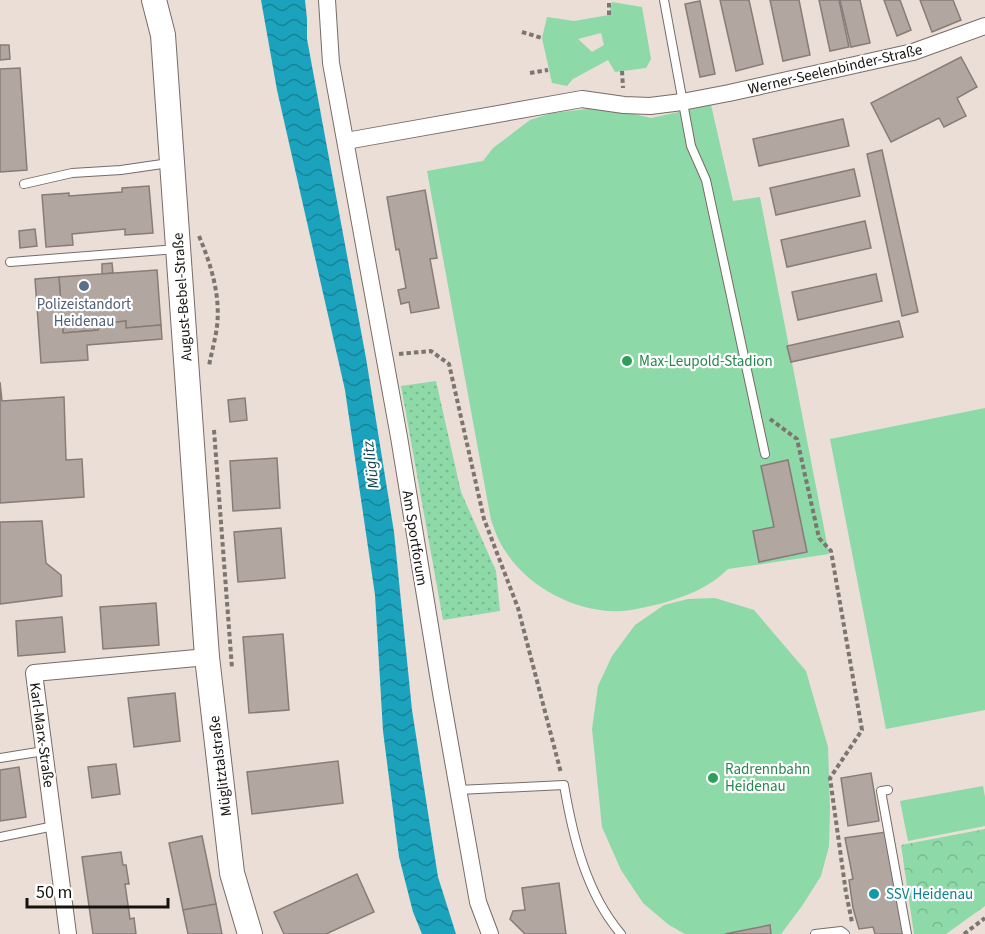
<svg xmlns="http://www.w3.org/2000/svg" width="985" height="934" viewBox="0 0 985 934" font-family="'Source Sans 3',sans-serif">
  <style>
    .grass { fill: url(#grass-dots) }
    .forest { fill: url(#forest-crowns) }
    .garden { fill: #8dd9a7; fill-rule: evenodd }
    .water { fill: url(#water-waves) }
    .building { fill: #b2a6a1; stroke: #877c77; stroke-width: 1.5 }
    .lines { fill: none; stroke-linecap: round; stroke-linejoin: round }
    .service-casing { stroke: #776c66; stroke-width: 10 }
    .minor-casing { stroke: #776c66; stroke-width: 18 }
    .secondary-casing { stroke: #776c66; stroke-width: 26 }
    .path { stroke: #7d7570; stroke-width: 4; stroke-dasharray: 4.5 3; stroke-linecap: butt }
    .service { stroke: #fff; stroke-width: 8 }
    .minor { stroke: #fff; stroke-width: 16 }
    .secondary { stroke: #fff; stroke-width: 24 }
    .service-dot { fill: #5c6f8a; stroke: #fff; stroke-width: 2 }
    .leisure-dot { fill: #2e9e5b; stroke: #fff; stroke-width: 2 }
    .culture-dot { fill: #0f9aa8; stroke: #fff; stroke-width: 2 }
    .labels { text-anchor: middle; stroke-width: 4.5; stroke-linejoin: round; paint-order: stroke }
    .street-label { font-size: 15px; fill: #16120f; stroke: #fff }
    .service-label { font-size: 15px; fill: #4e5e75; stroke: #fff }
    .leisure-label { font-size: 15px; fill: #27864d; stroke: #fff; text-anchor: start }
    .culture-label { font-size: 15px; fill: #0d838f; stroke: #fff; text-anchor: start }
    .water-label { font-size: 16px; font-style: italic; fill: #0f4550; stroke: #fff }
  </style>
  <defs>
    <pattern id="grass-dots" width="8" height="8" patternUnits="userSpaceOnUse" patternTransform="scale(1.5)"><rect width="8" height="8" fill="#8dd9a7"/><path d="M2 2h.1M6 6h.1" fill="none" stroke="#79b98f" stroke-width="1.8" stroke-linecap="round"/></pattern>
    <pattern id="forest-crowns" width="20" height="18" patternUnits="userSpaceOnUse" patternTransform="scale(1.5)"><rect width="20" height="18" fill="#8dd9a7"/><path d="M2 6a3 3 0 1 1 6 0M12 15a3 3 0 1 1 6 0" fill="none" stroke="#79b98f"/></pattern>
    <pattern id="water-waves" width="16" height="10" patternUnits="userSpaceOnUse" patternTransform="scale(1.5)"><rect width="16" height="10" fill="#1ba3be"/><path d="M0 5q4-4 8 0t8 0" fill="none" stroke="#178399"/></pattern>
  </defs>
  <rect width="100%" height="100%" fill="#eaded7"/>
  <polygon class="grass" points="436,381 461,492 496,571 500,611 443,620 401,386"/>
  <polygon class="forest" points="985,829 985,906 946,934 914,934 901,845"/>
  <g class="garden">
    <path d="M612 2 642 7 651 59 646 68 615 72 608 60 573 79 567 86 552 83 542 38 547 17 574 21 609 15ZM601 33 604 45 592 52 578 39Z"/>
    <path d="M711 105 733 201 760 197 829 554 728 569C710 587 687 596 663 603 650 606 636 610 622 611 576 614 525 586 502 546 497 538 494 528 491 520L427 171 483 161 493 148 530 120 552 113 604 107 651 118Z"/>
    <polygon points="985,408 985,710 886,729 830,439"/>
    <polygon points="715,598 754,610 806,671 828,747 830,810 829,846 821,876 802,906 781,934 685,934 669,925 643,903 621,870 602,827 592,729 598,686 612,656 635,625 664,605 688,599"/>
    <polygon points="983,786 985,797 985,826 908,841 900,801"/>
  </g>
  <polygon class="water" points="261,0 305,0 307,19 307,39 366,358 394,532 412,710 438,877 456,934 422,934 413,912 399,857 383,731 375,595 345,390 277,90"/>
  <g class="building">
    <polygon points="720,0 749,0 763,64 736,71"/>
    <polygon points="770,0 799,0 810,55 783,61"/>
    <polygon points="819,0 839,0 849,47 830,51"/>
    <polygon points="840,0 860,0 870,43 851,47"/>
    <polygon points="884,0 900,0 911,30 897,36"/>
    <polygon points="920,0 953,0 961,20 932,32"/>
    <polygon points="700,1 715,74 700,77 685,4"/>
    <polygon points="0,45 9,45 10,59 0,60"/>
    <polygon points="961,57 977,87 957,98 966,116 944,127 939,118 891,142 871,103"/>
    <polygon points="20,68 27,170 0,172 0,69"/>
    <polygon points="843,119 849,146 759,166 753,139"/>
    <polygon points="882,150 918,312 902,316 867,154"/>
    <polygon points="854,169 860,196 776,215 770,188"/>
    <polygon points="149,186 153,233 125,235 125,229 72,234 73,245 46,247 42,195 69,193 69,196 122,192 122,188"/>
    <polygon points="425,190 437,258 430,259 439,308 411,313 409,302 401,304 398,290 406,288 399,249 396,250 387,197"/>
    <polygon points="865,221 871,248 787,267 781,240"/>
    <polygon points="35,229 37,246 20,248 19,231"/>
    <polygon points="112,263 113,273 102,274 102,264"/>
    <polygon points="157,270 161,325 126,328 126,321 97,324 98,330 63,333 59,277"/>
    <polygon points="876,274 882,301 798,320 792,292"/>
    <polygon points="59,277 63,333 98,330 97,324 126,321 126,328 161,325 162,339 87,345 88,360 41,363 35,279"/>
    <polygon points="899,321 903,337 791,362 787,346"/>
    <polygon points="0,382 2,401 64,397 66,460 82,459 84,497 0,503"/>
    <polygon points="245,398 247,420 230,422 228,400"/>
    <polygon points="277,458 280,508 233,511 230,461"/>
    <polygon points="788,460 807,552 759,562 753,531 774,527 761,466"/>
    <polygon points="42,521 46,563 61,575 62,596 0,604 0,522"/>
    <polygon points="281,528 285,578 238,582 234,532"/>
    <polygon points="156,603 159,645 103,649 100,607"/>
    <polygon points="62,617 65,652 18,656 16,621"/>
    <polygon points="283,634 289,710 249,713 243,637"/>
    <polygon points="175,693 180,741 134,747 128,698"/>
    <polygon points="338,761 343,803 252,814 247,772"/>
    <polygon points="116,764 120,794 92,798 88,767"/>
    <polygon points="19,767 26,817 0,821 0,770"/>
    <polygon points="871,773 879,821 848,826 841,778"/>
    <polygon points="886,832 903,934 875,934 873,927 859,929 853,908 849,880 853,879 845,838"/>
    <polygon points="202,836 216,904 183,910 169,843"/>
    <polygon points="121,852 123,865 126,865 129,884 125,884 130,919 134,918 136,934 93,934 82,857"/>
    <polygon points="357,874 374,912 326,934 284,934 274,912"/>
    <polygon points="559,883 566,934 525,934 510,919 513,911 525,910 522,888"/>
    <polygon points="216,904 222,934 188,934 183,910"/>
    <polygon points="770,925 771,934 725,934"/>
  </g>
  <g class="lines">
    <defs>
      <g id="service">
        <polyline points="664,0 691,146 706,180 765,454"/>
        <polyline points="24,184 72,173 121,170 169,163"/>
        <polyline points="10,262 177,249"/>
        <polyline points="0,758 44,751"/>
        <path d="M458 790 564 785C573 837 586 893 621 934"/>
        <polyline points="888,790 881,791 907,934"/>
        <polyline points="0,837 54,826"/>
        <polyline points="815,934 841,931 845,934"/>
      </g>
      <g id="minor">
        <polyline points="327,0 331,63 399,437 441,693 478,902 490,934"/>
        <polyline points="346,141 582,99 624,105 650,106 682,102 729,93 913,52 985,26"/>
        <polyline points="68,934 34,673 207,657"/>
      </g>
      <polyline id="secondary" points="154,0 163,35 207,657 232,873 250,934"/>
    </defs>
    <use href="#service" class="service-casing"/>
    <use href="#minor" class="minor-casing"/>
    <use href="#secondary" class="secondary-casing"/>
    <g class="path">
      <polyline points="609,15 609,0"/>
      <polyline points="522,32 542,38"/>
      <polyline points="622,71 623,88"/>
      <polyline points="530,73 548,70"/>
      <path d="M199 236C212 267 222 300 216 333 214 344 211 355 209 366"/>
      <polyline points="399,354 431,351 449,364 484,519 518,608 561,773"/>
      <polyline points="770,419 797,439 819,538 831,551 862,730 830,778 846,893 852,922"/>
      <polyline points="214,430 232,668"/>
      <polyline points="964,934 985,918"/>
    </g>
    <use href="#service" class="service"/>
    <use href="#minor" class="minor"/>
    <use href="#secondary" class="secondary"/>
  </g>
  <circle class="service-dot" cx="84" cy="286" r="6"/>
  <g class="leisure-dot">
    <circle cx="627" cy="361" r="6"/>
    <circle cx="713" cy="778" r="6"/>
  </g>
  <circle class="culture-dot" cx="874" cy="894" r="6"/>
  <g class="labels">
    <g class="street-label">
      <text transform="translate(835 69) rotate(-13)" y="5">Werner-Seelenbinder-Straße</text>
      <text transform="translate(182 297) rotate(-94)" y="5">August-Bebel-Straße</text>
      <text transform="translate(415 538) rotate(81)" y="5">Am Sportforum</text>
      <text transform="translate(42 735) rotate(82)" y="5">Karl-Marx-Straße</text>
      <text transform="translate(220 766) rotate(-97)" y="5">Müglitztalstraße</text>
    </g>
    <g class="service-label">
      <text x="84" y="309">Polizeistandort<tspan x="84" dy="17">Heidenau</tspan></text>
    </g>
    <g class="leisure-label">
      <text x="639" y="366">Max-Leupold-Stadion</text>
      <text x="725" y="774">Radrennbahn<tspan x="725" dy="17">Heidenau</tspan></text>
    </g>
    <g class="culture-label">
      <text x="886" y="899">SSV Heidenau</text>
    </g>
    <g class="water-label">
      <text transform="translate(370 465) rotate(-97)" y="6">Müglitz</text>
    </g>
  </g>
  <path d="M27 898v9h141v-9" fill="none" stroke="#16120f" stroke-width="3"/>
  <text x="36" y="898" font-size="18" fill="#16120f" stroke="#ffffff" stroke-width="4.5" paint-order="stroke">50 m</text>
</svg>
